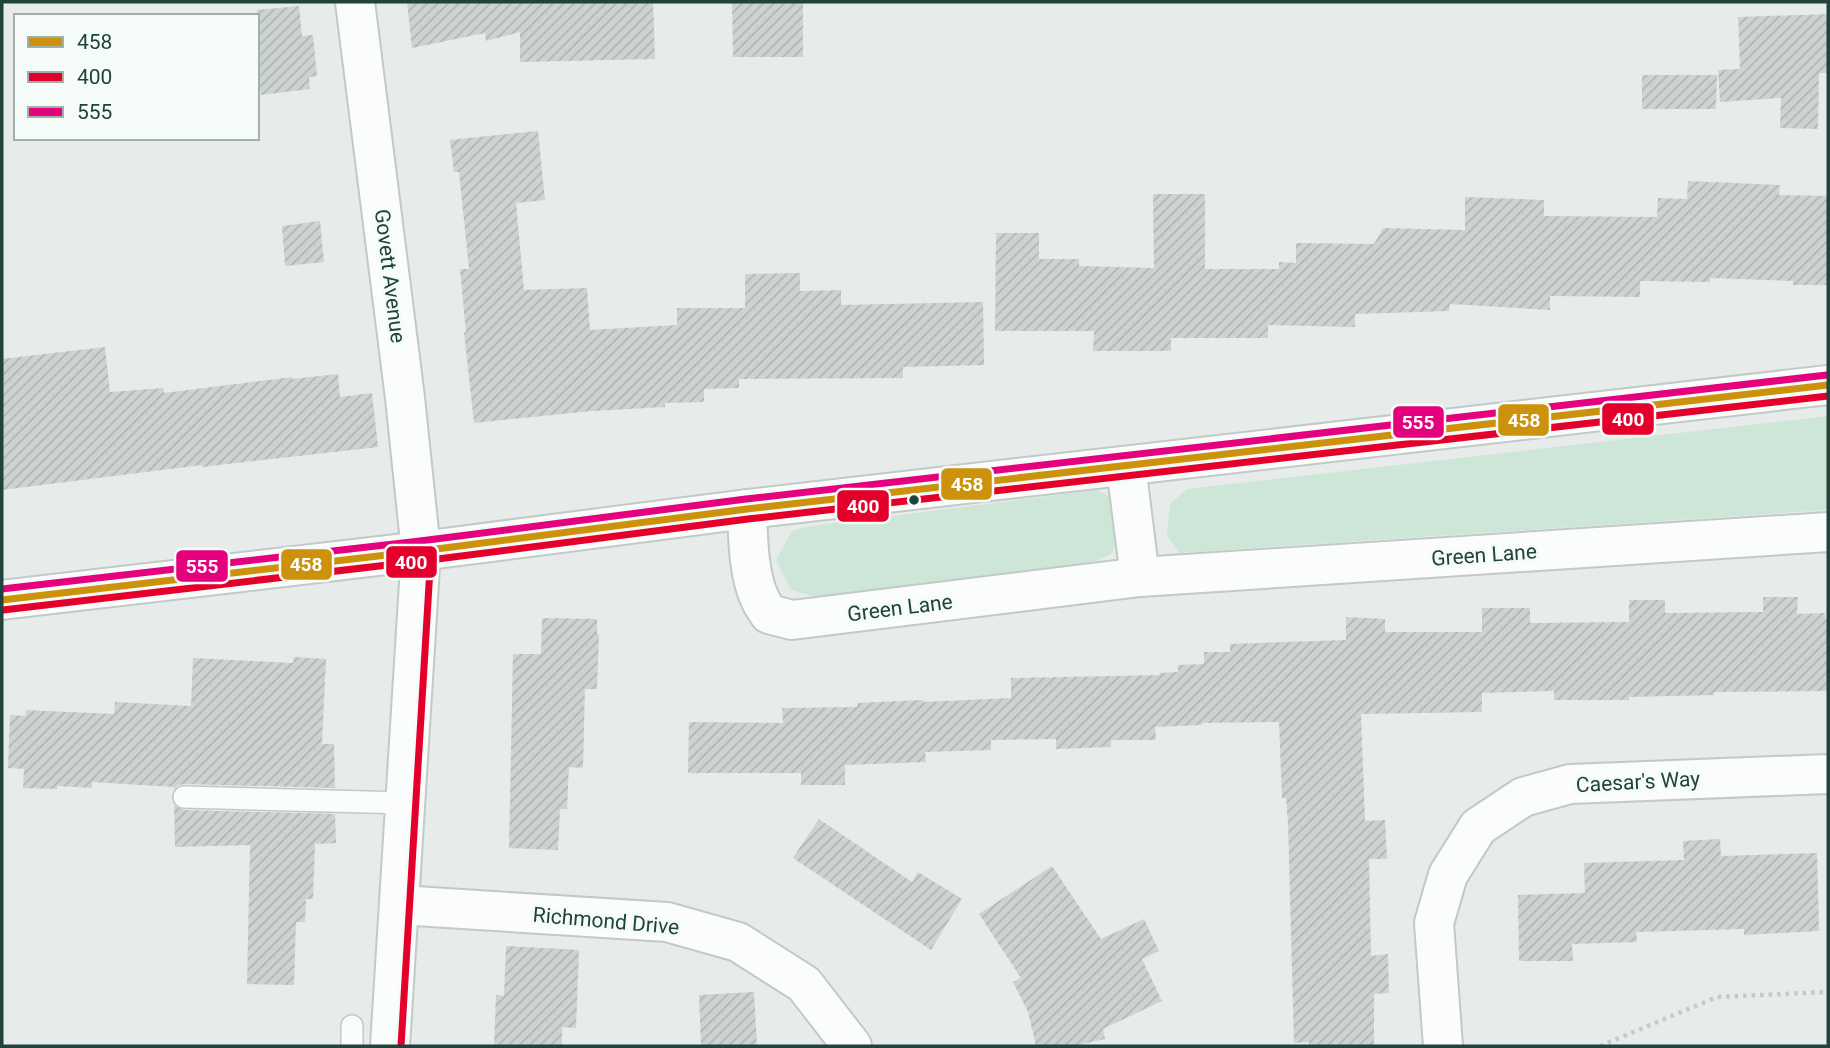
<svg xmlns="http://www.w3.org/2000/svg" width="1830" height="1048" viewBox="0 0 1830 1048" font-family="Roboto,sans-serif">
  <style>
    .grass { fill: #cee6d7 }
    .building { fill: url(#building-hatch) }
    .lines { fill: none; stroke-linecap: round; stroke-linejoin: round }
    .lane-casing { stroke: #c3c9c7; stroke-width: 24 }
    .street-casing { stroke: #c3c9c7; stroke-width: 42 }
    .secondary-casing { stroke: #c2cac7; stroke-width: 42 }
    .path { stroke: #c1ccca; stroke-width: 4.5; stroke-dasharray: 3.5 5; stroke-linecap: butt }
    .lane { stroke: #fbfcfc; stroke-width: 21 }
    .street { stroke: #fbfcfc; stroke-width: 38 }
    .secondary { stroke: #fbfcfc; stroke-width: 38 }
    .bus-1-casing { stroke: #f5fbf8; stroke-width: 12 }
    .bus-2-casing { stroke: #f5fbf8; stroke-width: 12 }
    .bus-3-casing { stroke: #f5fbf8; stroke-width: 12 }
    .bus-1 { stroke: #cc920c; stroke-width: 7 }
    .bus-2 { stroke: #e4002b; stroke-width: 7 }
    .bus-3 { stroke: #e5007d; stroke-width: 7 }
    .bus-dot { fill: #20433b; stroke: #f5fbf8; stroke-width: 2.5 }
    .labels { text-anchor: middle; stroke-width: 6; stroke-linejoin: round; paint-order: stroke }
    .street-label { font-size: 21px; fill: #20433b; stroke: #f5fbf8 }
    .line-badge { stroke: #f5fbf8; stroke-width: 2.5 }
    .badge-label { font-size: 19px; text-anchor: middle; font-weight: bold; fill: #fff }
  </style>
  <defs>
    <pattern id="building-hatch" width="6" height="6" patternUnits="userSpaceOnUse" patternTransform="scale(1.75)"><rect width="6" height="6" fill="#ccd3d1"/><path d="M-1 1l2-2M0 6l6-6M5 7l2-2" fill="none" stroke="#afb6b4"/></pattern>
  </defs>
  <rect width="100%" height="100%" fill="#e7ecea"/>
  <g class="grass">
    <polygon points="1828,416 1828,510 1179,553 1167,535 1170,504 1187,489"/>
    <polygon points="1098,490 1115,500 1123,533 1111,554 1078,569 823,599 791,590 776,560 792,531 811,526"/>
  </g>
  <g class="building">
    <polygon points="407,2 653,2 655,59 520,62 520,32 486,41 485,33 412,48"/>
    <polygon points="732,2 803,2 803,57 733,57"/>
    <polygon points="299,6 302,36 313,35 317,76 309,77 310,89 261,95 257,62 257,10"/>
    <polygon points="1828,14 1828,73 1819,73 1818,129 1780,128 1781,98 1720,102 1718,70 1740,69 1738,17"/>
    <polygon points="1642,75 1717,75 1716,109 1642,109"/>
    <polygon points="538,131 545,200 516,203 524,290 587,288 590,330 677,325 677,308 745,308 745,274 800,273 800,291 841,290 841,305 983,302 984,365 903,367 903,378 739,379 739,388 704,389 704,402 665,403 665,407 592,411 474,423 464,333 466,332 460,269 469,269 459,172 454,172 450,140"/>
    <polygon points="1688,181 1780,185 1779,195 1828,196 1828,285 1793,285 1793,281 1710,278 1710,282 1640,281 1640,297 1550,296 1550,310 1450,304 1449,311 1355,314 1355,327 1268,325 1268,338 1171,338 1171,351 1093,351 1094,331 995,331 996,233 1039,233 1039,259 1079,259 1079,266 1154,268 1153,194 1205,194 1205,269 1279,269 1279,262 1296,263 1296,243 1374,244 1383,228 1465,230 1465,197 1544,200 1544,216 1657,217 1658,198 1687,199"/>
    <polygon points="320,221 324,262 285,266 282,226"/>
    <polygon points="105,347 110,392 163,388 164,393 292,377 292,379 338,374 340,397 372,393 378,447 202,467 202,465 2,490 2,359"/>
    <polygon points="1763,597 1798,597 1797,614 1825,613 1825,619 1828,618 1828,691 1714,692 1714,695 1629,697 1629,700 1554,700 1554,691 1482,693 1482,712 1361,714 1365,821 1385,820 1387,859 1369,859 1371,956 1388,954 1389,993 1374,994 1374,1046 1309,1046 1309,1042 1294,1043 1288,823 1286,798 1282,798 1279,722 1202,723 1202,725 1155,727 1156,740 1111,740 1111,747 1056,749 1056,739 991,740 991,750 925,752 926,762 845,765 845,785 801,785 801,773 688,773 689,722 783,723 782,708 857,707 857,703 923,700 923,702 1011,698 1011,678 1160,675 1159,673 1178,672 1178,665 1204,664 1204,652 1230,652 1230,644 1346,640 1346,617 1385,619 1385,632 1482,632 1482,608 1530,608 1530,623 1629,622 1629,600 1665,600 1665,613 1763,612"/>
    <polygon points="542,618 597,619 597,634 599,634 597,689 585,689 583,768 569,767 567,809 560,809 558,850 509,848 513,654 541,654"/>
    <polygon points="294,657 326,659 322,744 334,744 335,788 184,784 178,785 174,789 174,787 92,782 92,788 57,786 57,789 23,788 24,769 8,768 10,715 26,716 26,710 114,714 115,702 191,706 193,658 293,663"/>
    <polygon points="174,805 184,810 335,814 336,843 315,844 313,899 306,899 305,922 296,922 294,985 247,984 250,845 175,847"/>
    <polygon points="819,819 912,882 918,872 962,899 931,950 793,858"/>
    <polygon points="1720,839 1721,856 1817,853 1819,931 1744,935 1744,929 1636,932 1637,942 1572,944 1573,961 1519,961 1518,895 1585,893 1584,863 1684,860 1683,841"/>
    <polygon points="1052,866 1101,939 1144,919 1159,951 1142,959 1162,1001 1103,1029 1105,1039 1073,1046 1036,1046 1028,1012 1013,982 1021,978 979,914"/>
    <polygon points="506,946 579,950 576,1028 562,1027 562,1046 494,1046 496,995 504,996"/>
    <polygon points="754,992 757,1046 701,1046 699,995"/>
  </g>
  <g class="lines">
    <defs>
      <g id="lane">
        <polyline points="184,797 404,803"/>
        <polyline points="352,1046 352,1026"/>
      </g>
      <g id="street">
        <polyline points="355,2 405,398 421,551"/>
        <polyline points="1126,466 1140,577"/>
        <path d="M747 509C748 536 748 574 760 599 762 604 766 609 769 614L792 620 1140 577 1828 532"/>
        <polyline points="399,905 667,922 738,942 804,984 852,1046"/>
        <polyline points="1443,1046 1434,923 1448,875 1478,827 1523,797 1570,784 1828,774"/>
      </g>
      <g id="secondary">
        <polyline points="2,600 421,551 747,509 1828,385"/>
        <polyline points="390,1046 421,551"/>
      </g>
    </defs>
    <use href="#lane" class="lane-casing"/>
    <use href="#street" class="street-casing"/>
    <use href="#secondary" class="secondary-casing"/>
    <polyline class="path" points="1600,1046 1717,997 1828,992"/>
    <use href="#lane" class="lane"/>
    <use href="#street" class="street"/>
    <use href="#secondary" class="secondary"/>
    <defs>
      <polyline id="bus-1" points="2,600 421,551 747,509 1828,385"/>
      <g id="bus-2">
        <polyline points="3,610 422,561 748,519 1828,396"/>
        <polyline points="401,1046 431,552"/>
      </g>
      <polyline id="bus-3" points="2,589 420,541 746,499 1827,375"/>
    </defs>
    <use href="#bus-1" class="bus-1-casing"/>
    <use href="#bus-2" class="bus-2-casing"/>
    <use href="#bus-3" class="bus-3-casing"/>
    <use href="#bus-1" class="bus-1"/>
    <use href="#bus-2" class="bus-2"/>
    <use href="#bus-3" class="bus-3"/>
  </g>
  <circle class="bus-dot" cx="914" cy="500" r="6"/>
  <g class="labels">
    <g class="street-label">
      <text transform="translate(390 276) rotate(83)" y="7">Govett Avenue</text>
      <text transform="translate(1484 555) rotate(-4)" y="7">Green Lane</text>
      <text transform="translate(900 608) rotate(-7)" y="7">Green Lane</text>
      <text transform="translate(1638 782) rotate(-3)" y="7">Caesar's Way</text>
      <text transform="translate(606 921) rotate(5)" y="7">Richmond Drive</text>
    </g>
  </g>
  <g class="line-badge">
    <rect x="1601" y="402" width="54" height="34" rx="7" fill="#e4002b"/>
    <rect x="1497" y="403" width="53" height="34" rx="7" fill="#cc920c"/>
    <rect x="1392" y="405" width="53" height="34" rx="7" fill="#e5007d"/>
    <rect x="940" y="467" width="53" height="34" rx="7" fill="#cc920c"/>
    <rect x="836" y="489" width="54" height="34" rx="7" fill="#e4002b"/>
    <rect x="385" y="545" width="53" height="34" rx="7" fill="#e4002b"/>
    <rect x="280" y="548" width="53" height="33" rx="7" fill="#cc920c"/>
    <rect x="175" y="549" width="54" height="34" rx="7" fill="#e5007d"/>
  </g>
  <g class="badge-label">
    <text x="1628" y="426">400</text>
    <text x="1524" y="427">458</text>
    <text x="1418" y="429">555</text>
    <text x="967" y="491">458</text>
    <text x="863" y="513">400</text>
    <text x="411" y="569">400</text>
    <text x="306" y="571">458</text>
    <text x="202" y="573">555</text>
  </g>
  <rect width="1830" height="1048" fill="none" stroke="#20433b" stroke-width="7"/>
  <rect x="14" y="14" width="245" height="126" fill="#f5fbf8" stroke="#a0b1ac" stroke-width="2"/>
  <rect x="28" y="37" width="35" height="10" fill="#cc920c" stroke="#a0b1ac" stroke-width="2"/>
  <text x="77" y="49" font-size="21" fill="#20433b">458</text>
  <rect x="28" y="72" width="35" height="10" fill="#e4002b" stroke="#a0b1ac" stroke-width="2"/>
  <text x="77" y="84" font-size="21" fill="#20433b">400</text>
  <rect x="28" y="107" width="35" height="10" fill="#e5007d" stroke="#a0b1ac" stroke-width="2"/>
  <text x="77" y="119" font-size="21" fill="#20433b">555</text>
</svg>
